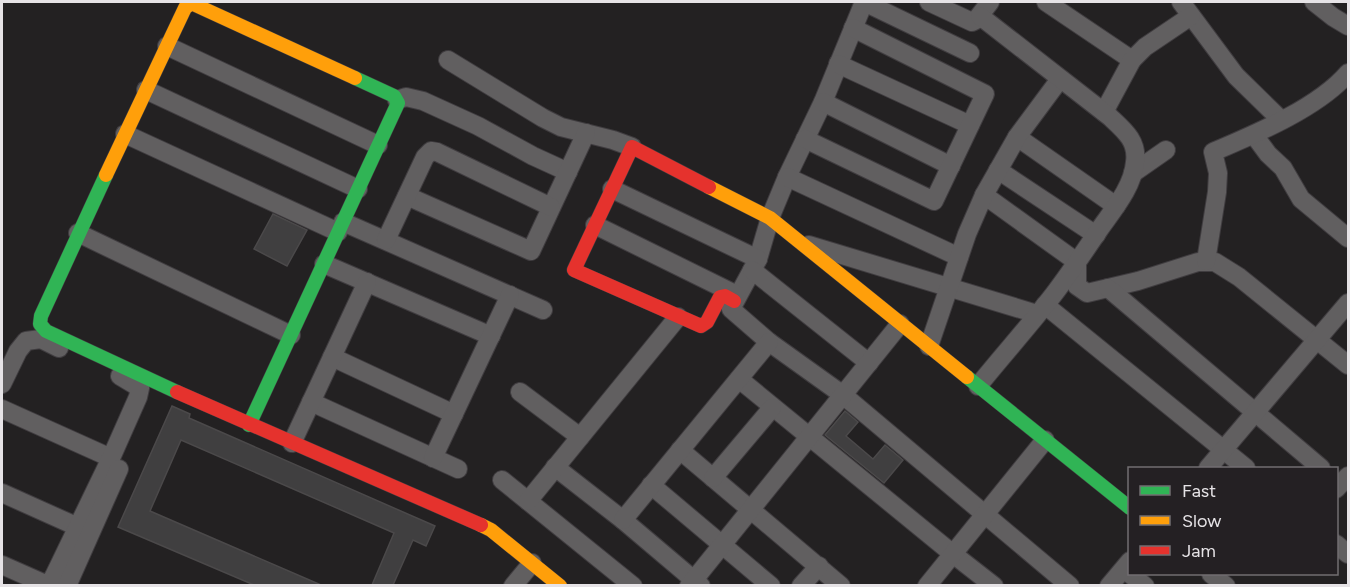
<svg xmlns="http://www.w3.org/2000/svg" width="1350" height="587" viewBox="0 0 1350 587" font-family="Figtree,sans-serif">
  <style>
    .building { fill: #403f40; stroke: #4b494a; stroke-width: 1.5 }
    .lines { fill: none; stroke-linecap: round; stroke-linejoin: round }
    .street-casing { stroke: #403d40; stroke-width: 20 }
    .fast-casing { stroke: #403d40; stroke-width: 15 }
    .slow-casing { stroke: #403d40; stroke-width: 15 }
    .jam-casing { stroke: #403d40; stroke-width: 15 }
    .street { stroke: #615f60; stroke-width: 18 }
    .fast { stroke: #30b455; stroke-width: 14 }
    .slow { stroke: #ff9f0a; stroke-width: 14 }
    .jam { stroke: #e5322d; stroke-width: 14 }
  </style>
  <rect width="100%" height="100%" fill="#232122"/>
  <g class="building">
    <polygon points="273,214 307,230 287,266 254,249"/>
    <polygon points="172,406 190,414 189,418 435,526 426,546 413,540 393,585 372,585 394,533 181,440 150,511 321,585 254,585 118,527"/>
    <polygon points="845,411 858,422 846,436 873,459 885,445 903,460 884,483 825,435"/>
  </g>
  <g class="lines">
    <defs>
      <g id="street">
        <polyline points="929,2 972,22 976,20 990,2"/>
        <polyline points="1046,2 1132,60"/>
        <polyline points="1181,2 1236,76 1281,120"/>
        <polyline points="1314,2 1333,17 1348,26"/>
        <polyline points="167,46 378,145"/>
        <polyline points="970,53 864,2 823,102 787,177 770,218 758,259 731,309 769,342 843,395 1070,586"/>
        <polyline points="448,60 543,118 561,127 613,140 632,147"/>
        <polyline points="838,64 970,125"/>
        <polyline points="146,90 358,189"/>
        <polyline points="397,100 406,97 423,101 478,126 533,156 568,172"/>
        <polyline points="823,102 951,166"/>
        <polyline points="1104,112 1132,60 1145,47 1191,16"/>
        <polyline points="125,134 338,232"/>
        <polyline points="1254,135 1268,154 1283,168 1301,199 1348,238"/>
        <polyline points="1017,137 1116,206"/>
        <polyline points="805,139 934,201 985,94 853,28"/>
        <polyline points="998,170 1096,235"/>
        <polyline points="1133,173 1166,150"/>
        <polyline points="787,177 959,257"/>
        <polyline points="612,189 758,259"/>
        <polyline points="984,195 1077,262 1077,286 1087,293 1138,281 1198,262 1215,262 1239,277 1348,365"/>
        <polyline points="407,196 531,251 586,133"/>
        <polyline points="343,222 543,310"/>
        <polyline points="595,225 737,295"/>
        <polyline points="78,233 291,335"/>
        <polyline points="386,240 425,157 431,151 437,152 551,207"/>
        <polyline points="809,245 1037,314"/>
        <path d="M1206 261 1217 192 1218 173 1213 152C1255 134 1318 108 1348 73"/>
        <polyline points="324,264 491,336"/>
        <polyline points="752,270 869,363"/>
        <polyline points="1108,288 1321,468"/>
        <polyline points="1045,305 1246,468"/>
        <polyline points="929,346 967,234 984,195 1017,137 1060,79"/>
        <polyline points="332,357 454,414"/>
        <polyline points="739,379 953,554 994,586"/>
        <polyline points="2,384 18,351 26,341 41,339 59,348"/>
        <path d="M978 386C1003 355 1030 325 1054 294 1070 273 1084 252 1099 230 1113 210 1133 187 1135 162 1138 141 1124 130 1110 117L980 16"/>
        <polyline points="520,392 580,437"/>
        <polyline points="311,402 458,469"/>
        <polyline points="2,409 111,458"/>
        <polyline points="292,443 367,282"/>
        <polyline points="680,450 841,586"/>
        <polyline points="433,458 510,295"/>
        <polyline points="555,467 623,520 701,586"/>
        <polyline points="1208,468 1348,303"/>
        <polyline points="713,478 772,408"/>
        <polyline points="502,480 633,586"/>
        <polyline points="651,485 771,586"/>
        <polyline points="1336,489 1348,476"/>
        <polyline points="2,493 78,527"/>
        <polyline points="528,501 678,317"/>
        <polyline points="623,520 769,342"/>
        <polyline points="1336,544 1348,554"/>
        <polyline points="2,565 45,584 50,583 54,576 111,458 138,397 140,388 120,376"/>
        <polyline points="1130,574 1145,586"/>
        <polyline points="1211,574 1226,586"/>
        <polyline points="67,586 119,469"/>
        <polyline points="513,586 532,563"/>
        <polyline points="689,586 900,324"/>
        <polyline points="801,586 819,566"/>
        <polyline points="927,586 1045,440"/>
        <polyline points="1109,586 1130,561"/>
      </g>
      <g id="fast">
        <polyline points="106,175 41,316 40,324 46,331 177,392"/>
        <polyline points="967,377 1130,508"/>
        <polyline points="249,425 398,103 394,96 355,78"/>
      </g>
      <g id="slow">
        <polyline points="106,175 185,8 191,3 355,78"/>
        <polyline points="709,187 770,218 967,377"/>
        <polyline points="481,525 491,530 560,586"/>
      </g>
      <g id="jam">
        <polyline points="709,187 632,147 574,270 701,326 707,322 720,297 725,296 734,301"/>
        <polyline points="177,392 481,525"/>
      </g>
    </defs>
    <use href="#street" class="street-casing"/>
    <use href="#fast" class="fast-casing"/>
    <use href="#slow" class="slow-casing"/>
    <use href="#jam" class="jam-casing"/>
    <use href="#street" class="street"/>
    <use href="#fast" class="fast"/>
    <use href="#slow" class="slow"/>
    <use href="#jam" class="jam"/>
  </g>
  <rect width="1350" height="587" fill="none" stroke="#e6e3e6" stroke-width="6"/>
  <rect x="1128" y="467" width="210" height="108" fill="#242023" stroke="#726e71" stroke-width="1.5"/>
  <rect x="1140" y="486" width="30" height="9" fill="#30b455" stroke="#726e71" stroke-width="1.5"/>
  <text x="1182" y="497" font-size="18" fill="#e6e3e6">Fast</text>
  <rect x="1140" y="516" width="30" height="9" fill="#ff9f0a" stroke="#726e71" stroke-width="1.5"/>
  <text x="1182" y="527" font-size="18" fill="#e6e3e6">Slow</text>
  <rect x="1140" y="546" width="30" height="9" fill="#e5322d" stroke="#726e71" stroke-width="1.5"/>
  <text x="1182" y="557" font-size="18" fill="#e6e3e6">Jam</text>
</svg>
